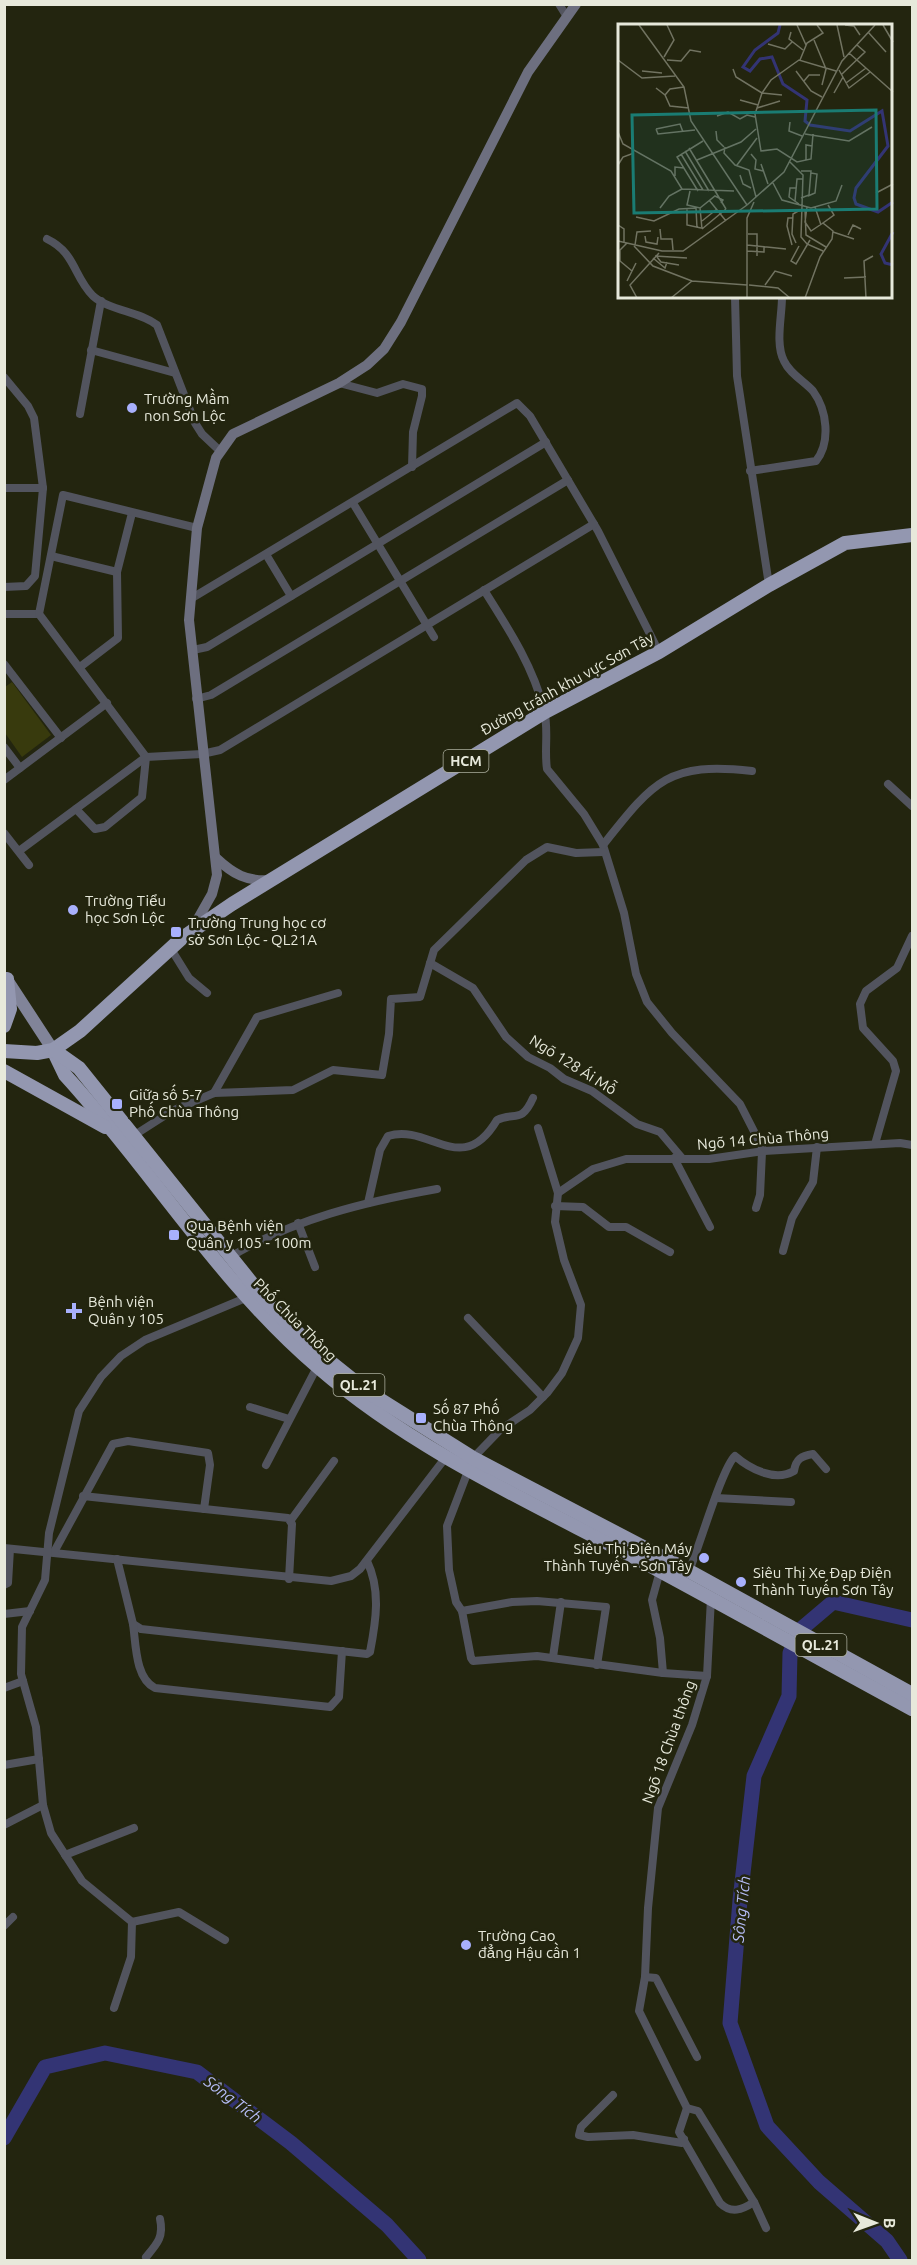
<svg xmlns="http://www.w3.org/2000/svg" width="917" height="2265" viewBox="0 0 917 2265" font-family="Ubuntu,sans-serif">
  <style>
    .green { fill: #383a0d }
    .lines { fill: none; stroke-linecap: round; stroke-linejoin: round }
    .river { stroke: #333474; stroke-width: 15 }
    .street { stroke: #52545e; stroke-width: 8 }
    .secondary { stroke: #6d6f7f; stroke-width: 10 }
    .primary { stroke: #818499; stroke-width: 12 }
    .highway { stroke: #9397b0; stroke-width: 14 }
    .poi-dot { fill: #a8b0fc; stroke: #23250f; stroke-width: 2 }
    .labels { text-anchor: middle; stroke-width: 5; stroke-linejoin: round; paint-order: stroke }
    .shield { fill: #23250f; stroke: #acae9e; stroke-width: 1.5 }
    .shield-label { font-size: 14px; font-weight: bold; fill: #e7e9db }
    .poi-label { font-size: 15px; fill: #e7e9db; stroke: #23250f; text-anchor: start }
    .street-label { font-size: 15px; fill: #e7e9db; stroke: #23250f }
    .water-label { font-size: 16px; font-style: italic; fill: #b5bcf6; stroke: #23250f }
    .inset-river { fill: none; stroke: #333474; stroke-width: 3 }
    .inset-road { fill: none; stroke: #717361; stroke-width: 1.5 }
    .view { fill: #1a7c73; fill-opacity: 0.15; stroke: #1a7c73; stroke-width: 3 }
    .inset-edge { fill: none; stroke: #e7e9db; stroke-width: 3 }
  </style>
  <rect width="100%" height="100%" fill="#23250f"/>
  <polygon class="green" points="12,682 51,735 22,757 5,733 5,687"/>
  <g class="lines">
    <g class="river">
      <polyline points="4,2138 45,2067 105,2053 197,2072 291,2143 387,2225 419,2260"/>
      <polyline points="900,2260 887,2241 819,2182 767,2126 730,2023 740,1900 754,1776 789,1696 790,1653 800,1630 833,1602 912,1620"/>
    </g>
    <g class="street">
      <polyline points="559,4 567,17"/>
      <path d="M47 239C76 253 73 276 93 296 110 311 139 311 157 325L195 423 202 434 220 451"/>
      <polyline points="735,297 737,376 769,585"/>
      <polyline points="91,350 175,373"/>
      <polyline points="4,377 28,406 34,418 43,488 35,576 26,586 4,587"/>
      <polyline points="339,383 377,393 403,384 422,389 422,396 413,432 412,467"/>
      <polyline points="80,414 101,301"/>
      <path d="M750 471 816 461C831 442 827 410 813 391 804 381 790 374 784 361 775 344 782 316 782 297"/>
      <polyline points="4,488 43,488"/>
      <polyline points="353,503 434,637"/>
      <polyline points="51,556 117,572"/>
      <polyline points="267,556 291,596"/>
      <path d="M484 590C508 628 533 666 544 710 549 729 544 750 547 769L584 814 603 845 624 913 636 974 647 1002 672 1033 740 1104 764 1151"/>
      <polyline points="192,598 517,403 530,416 598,531 659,652"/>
      <polyline points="4,614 39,614"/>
      <polyline points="193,650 207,647 546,442"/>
      <polyline points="4,664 61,738"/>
      <polyline points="80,667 118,638 117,572 132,513"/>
      <polyline points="196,699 211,695 568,480"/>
      <polyline points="4,747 20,768"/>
      <polyline points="4,780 107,703"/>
      <polyline points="888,784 912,806"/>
      <polyline points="76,809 95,829 105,827 142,797 146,757 39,614 63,495 197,528"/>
      <polyline points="4,833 29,865"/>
      <path d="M603 845C653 782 668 761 752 771"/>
      <polyline points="19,851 146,757 202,754 220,750 594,524"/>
      <polyline points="171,949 189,978 207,993"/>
      <polyline points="430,963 473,988 506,1037 528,1057 550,1068 564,1079 592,1091 637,1124 660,1132 682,1158"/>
      <polyline points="214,1093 257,1017 338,993"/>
      <polyline points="538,1128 558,1193"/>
      <polyline points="133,1136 172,1111 214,1093 293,1090 333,1070 382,1075 389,1034 391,999 420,997 434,950 526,860 547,847 576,853 603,852"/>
      <polyline points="875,1144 896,1071 893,1061 863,1028 860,1004 866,991 897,968 912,936"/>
      <polyline points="674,1158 710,1227"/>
      <path d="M368 1203 380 1150 388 1136C430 1123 462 1179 497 1120 514 1111 521 1125 533 1098"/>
      <polyline points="555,1206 583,1207 609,1227 626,1227 670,1252"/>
      <polyline points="756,1208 760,1195 762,1152"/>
      <polyline points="298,1223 315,1267"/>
      <polyline points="783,1251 792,1218 813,1182 817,1147"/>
      <path d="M230 1257C294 1219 364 1202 437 1189"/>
      <polyline points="468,1318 543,1397"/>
      <polyline points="250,1407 289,1419"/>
      <polyline points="266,1465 317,1367"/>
      <polyline points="83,1496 288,1518 292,1524 289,1579"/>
      <polyline points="716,1498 791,1502"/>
      <polyline points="291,1520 334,1461"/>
      <polyline points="4,1548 331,1581 351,1576 360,1569 446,1457"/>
      <polyline points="54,1552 113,1444 128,1441 208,1453 210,1465 204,1509"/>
      <path d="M117 1559 133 1624 141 1629 367 1654 370 1652C376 1621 381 1590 367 1561"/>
      <polyline points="660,1571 652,1600 660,1638 663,1673"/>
      <path d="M689 1571C699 1548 722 1468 735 1456 750 1469 775 1482 794 1471 796 1459 801 1456 813 1454L826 1469"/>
      <polyline points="4,1585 8,1583 10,1549"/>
      <polyline points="711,1598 707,1676 692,1725 658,1808 648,1908 645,1977 639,2011 687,2108 698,2111 754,2202 766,2228"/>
      <polyline points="462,1611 512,1602 537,1601 606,1607 597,1665"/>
      <polyline points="4,1614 30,1611"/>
      <path d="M133 1624C136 1644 135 1678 155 1688L330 1707 339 1697 342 1651"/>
      <polyline points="553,1657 561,1602"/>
      <polyline points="707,1676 663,1673 537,1656 473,1661 471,1658 462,1611 456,1602 449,1570 447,1526 473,1458 500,1430 530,1410 547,1393 562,1373 578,1338 581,1305 564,1260 555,1222 558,1193 593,1169 626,1159 709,1159 764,1151 900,1143 912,1145"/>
      <polyline points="4,1688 23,1681"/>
      <polyline points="4,1765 39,1759"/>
      <polyline points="4,1825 43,1805"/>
      <polyline points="65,1855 134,1828"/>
      <polyline points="132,1922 82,1881 51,1833 43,1805 36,1727 21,1674 22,1627 45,1580 49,1533 79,1411 101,1377 121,1356 145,1340 248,1297"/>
      <polyline points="132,1922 179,1912 225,1940"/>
      <polyline points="4,1926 13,1917"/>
      <polyline points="645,1977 656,1978 697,2057"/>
      <polyline points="114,2008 131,1957 132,1922"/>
      <polyline points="613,2095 581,2127 579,2135 588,2137 633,2135 682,2143 684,2139"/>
      <path d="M687 2108 679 2132 720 2203C731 2214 742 2210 754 2202"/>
      <path d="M146 2257C157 2244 164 2237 160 2219"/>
    </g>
    <g class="secondary">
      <path d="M216 858C233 874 247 882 271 880"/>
      <polyline points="191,931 212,894 217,875 189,620 197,528 216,458 233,434 339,383 367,365 384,349 401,322 528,72 576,4"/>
    </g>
    <polyline class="primary" points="6,978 53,1050"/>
    <g class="highway">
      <polyline points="4,1026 10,1009 7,979"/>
      <path d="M53 1050 65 1075C152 1170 220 1284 319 1368 408 1445 515 1495 619 1549 717 1601 814 1656 912 1709"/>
      <polyline points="4,1051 37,1053 53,1050 80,1031 182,938 232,904 545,712 659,652 769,585 845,543 912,535"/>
      <polyline points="55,1051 79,1068 271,1307 318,1352 368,1392 473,1458 689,1571 912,1694"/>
      <polyline points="4,1071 105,1127"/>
    </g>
  </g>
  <g class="poi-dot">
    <circle cx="132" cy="408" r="6"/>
    <circle cx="73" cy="910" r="6"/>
    <rect x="170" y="926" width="12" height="12" rx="3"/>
    <rect x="111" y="1098" width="12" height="12" rx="3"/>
    <rect x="168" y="1229" width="12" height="12" rx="3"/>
    <path d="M71 1302h6v6h6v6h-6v6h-6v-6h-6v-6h6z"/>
    <rect x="415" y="1412" width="12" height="12" rx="3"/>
    <circle cx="704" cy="1558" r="6"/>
    <circle cx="741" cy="1582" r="6"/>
    <circle cx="466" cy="1945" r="6"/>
  </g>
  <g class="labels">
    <g class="shield">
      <rect x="443.5" y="750" width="45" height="22" rx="4.5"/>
      <rect x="333.5" y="1374" width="51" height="22" rx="4.5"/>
      <rect x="795.5" y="1634" width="51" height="22" rx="4.5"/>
    </g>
    <g class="shield-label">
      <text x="466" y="766">HCM</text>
      <text x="359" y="1390">QL.21</text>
      <text x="821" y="1650">QL.21</text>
    </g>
    <g class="poi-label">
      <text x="144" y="404">Trường Mầm<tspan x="144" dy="17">non Sơn Lộc</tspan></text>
      <text x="85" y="906">Trường Tiểu<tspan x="85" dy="17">học Sơn Lộc</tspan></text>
      <text x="188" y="928">Trường Trung học cơ<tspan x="188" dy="17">sở Sơn Lộc - QL21A</tspan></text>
      <text x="129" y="1100">Giữa số 5-7<tspan x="129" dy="17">Phố Chùa Thông</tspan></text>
      <text x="186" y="1231">Qua Bệnh viện<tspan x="186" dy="17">Quân y 105 - 100m</tspan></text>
      <text x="88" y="1307">Bệnh viện<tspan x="88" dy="17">Quân y 105</tspan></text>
      <text x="433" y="1414">Số 87 Phố<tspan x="433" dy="17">Chùa Thông</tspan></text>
      <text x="692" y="1554" text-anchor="end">Siêu Thị Điện Máy<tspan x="692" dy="17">Thành Tuyến - Sơn Tây</tspan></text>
      <text x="753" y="1578">Siêu Thị Xe Đạp Điện<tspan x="753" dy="17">Thành Tuyến Sơn Tây</tspan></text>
      <text x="478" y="1941">Trường Cao<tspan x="478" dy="17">đẳng Hậu cần 1</tspan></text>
    </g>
    <g class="street-label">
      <text transform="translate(567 684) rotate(-29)" y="5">Đường tránh khu vực Sơn Tây</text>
      <text transform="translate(573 1065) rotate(32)" y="5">Ngõ 128 Ái Mỗ</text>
      <text transform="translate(763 1139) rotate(-5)" y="5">Ngõ 14 Chùa Thông</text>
      <text transform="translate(295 1320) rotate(45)" y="5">Phố Chùa Thông</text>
      <text transform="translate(669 1742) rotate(-70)" y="5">Ngõ 18 Chùa thông</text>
    </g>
    <g class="water-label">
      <text transform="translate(741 1909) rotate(-84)" y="6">Sông Tích</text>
      <text transform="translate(233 2099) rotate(37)" y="6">Sông Tích</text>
    </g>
  </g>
  <g transform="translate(618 24)">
    <rect width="274" height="274" fill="#23250f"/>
    <path class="inset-river" d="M162 1 160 9 137 26 125 43 132 47 142 35 154 33 165 60 189 76 187 97 192 101 232 107 264 87 270 122 238 164 236 174 238 180 260 188 275 178M275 208 263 230 267 239 275 241"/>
    <path class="inset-road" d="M21 1 66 63 73 97 129 181M179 1 188 21M219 1 226 33M227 1 236 2 242 11M265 1 275 18M173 8 171 15 185 26M250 8 268 28M196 16 208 45 204 61M150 20 167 25 174 18M231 29 275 68M46 33 56 16 49 1M0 36 24 54 57 52M49 36 63 37 72 26 83 28M182 36 189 19 205 9 199 1M115 45 118 53 144 69M221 46 231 64 252 48M24 47 44 49M178 47 193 67 204 73M224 50 247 28 239 21M186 57 191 51H202M228 59 248 44M38 64 47 71 52 82 71 84M144 69 164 71M216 69 225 53M47 71 52 65 66 63M122 76 140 81M139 84 162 77M99 92 110 88 122 95 129 91 137 93M172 98 171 107 184 112M38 105 40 110 77 106M38 105 62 100 65 108M98 107 99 116 106 123M0 108 5 120 53 147 64 165 116 167M187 110 231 117 254 103M195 110 193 135 179 138 159 125 143 127 137 90 144 69 153 56 181 36 218 47M107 123 106 129 117 141 131 146 138 173M71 124 108 185M67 127 91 167M63 130 85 166M133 130 138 136 137 145 145 147M79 136 123 118 138 105M188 136V121L194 122M172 138 185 151 183 213 189 220 205 227M143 140 150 160M0 141 5 133 16 129M119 141 139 114M183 147H193L191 171 183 174M122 151 125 160 133 164M57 152V143L66 144M155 159 164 176 193 184 218 177 224 161M178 164H172L171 173 181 180M72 167 69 181 82 184 97 172 105 176 103 179M80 167 59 133 85 117M258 169 275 160M190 172 197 169 199 150 193 149M91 176 108 197M177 177 179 155H185M129 181 166 148 224 37 257 1M189 183 187 198 193 207 205 199M197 183 203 201M42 184 51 172 64 165M69 184V201L83 204M82 184 84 205M183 185 187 186 188 211 208 223M18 193 36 197 61 185 78 184 79 204M84 197 99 185M0 201 6 205V218M42 205 43 215H54L55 226M84 205 108 185M215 208 236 215M130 210H139V232M230 211 235 201 243 205M27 212 28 218 39 220 40 213M0 217 44 227H65L129 181M9 219 2 226V237L14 247M178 219 174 210 175 190 182 186M17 221 19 208 33 207M129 221 168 225M174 221 169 202 170 194H175M16 222 35 242 74 257M181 222 173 237 178 240 192 216M129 227 146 228V222M37 232 69 234M39 233 43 238 61 241M35 234 47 244 49 238M226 254 248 253M9 257 18 239M131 261 160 264 172 274M147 261 157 247 174 252M19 274 12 261 41 229M53 274 74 257 129 261M129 274V194L136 178M187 274 202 233 214 215 215 207 205 199 216 191 210 181M248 274 246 237 255 232"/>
    <path class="view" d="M258 86 259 185 16 189 14 91Z"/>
    <rect width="274" height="274" class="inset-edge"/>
  </g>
  <rect width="917" height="2265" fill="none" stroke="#e7e9db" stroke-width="12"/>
  <g transform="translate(875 2223) rotate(91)" stroke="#23250f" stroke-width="4.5" paint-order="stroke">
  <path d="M0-4.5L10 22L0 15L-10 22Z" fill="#e7e9db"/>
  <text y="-9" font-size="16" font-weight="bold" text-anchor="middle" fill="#e7e9db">B</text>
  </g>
</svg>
